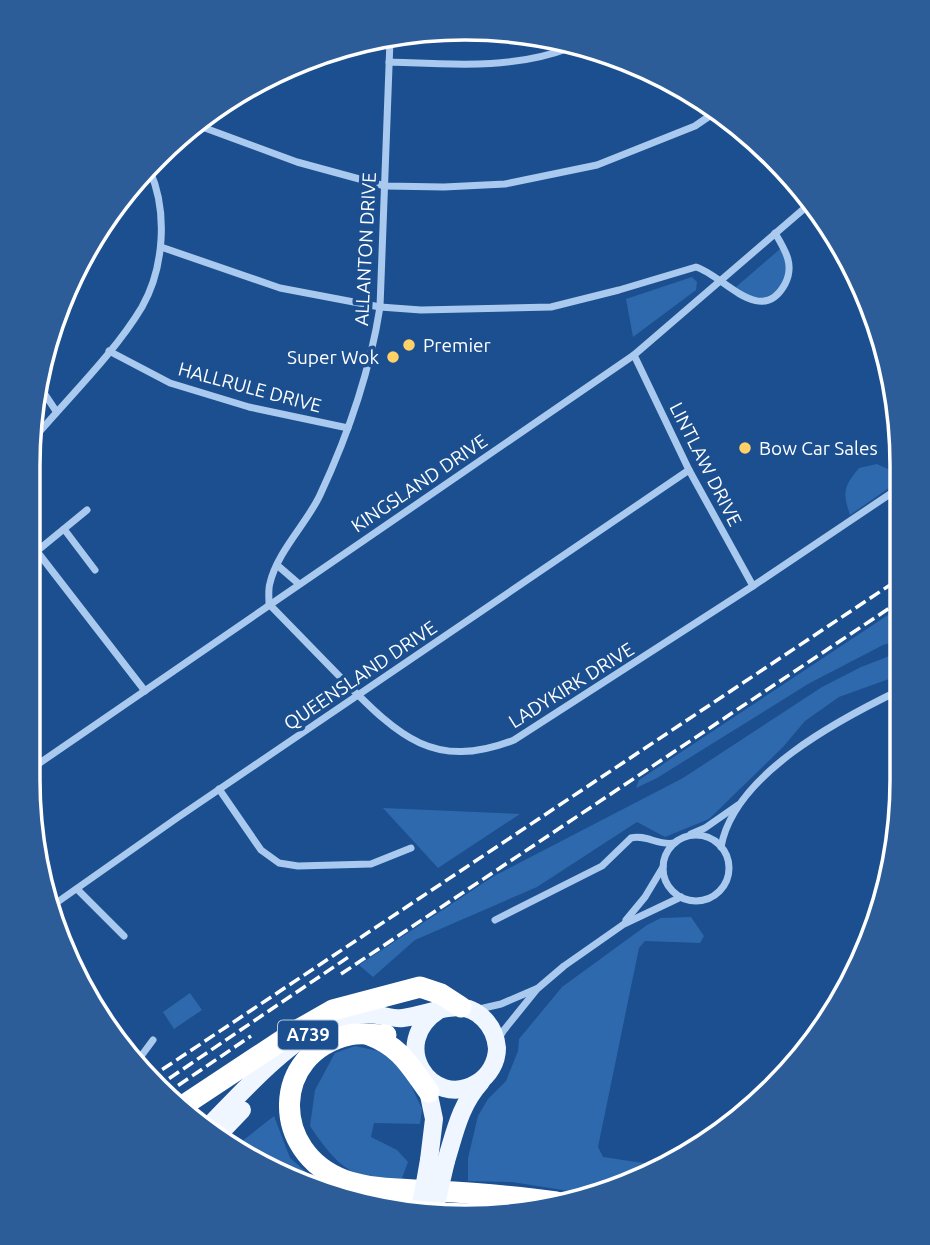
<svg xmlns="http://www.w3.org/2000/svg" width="930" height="1245" viewBox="0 0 930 1245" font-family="Ubuntu,sans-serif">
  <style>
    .green { fill: #2e69ad }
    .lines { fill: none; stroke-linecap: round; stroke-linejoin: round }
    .minor { stroke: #a9c9ee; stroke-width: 7 }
    .primary { stroke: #f0f6ff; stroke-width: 18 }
    .motorway { stroke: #fff; stroke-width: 21 }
    .rail { stroke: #fff; stroke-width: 3.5; stroke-dasharray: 12 5; stroke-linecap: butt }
    .primary-bridge { stroke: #f0f6ff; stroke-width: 18 }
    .poi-dot { fill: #ffd166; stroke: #1b4f8f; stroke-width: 2.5 }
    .labels { text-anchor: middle; stroke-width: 7; stroke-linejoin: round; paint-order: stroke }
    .shield { fill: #1b4f8f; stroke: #bbcadd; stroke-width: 2 }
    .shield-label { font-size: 18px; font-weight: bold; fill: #fff }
    .street-label { font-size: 19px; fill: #fff; stroke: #1b4f8f }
    .poi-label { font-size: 19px; fill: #fff; stroke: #1b4f8f; text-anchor: start }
    .rim { fill: none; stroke: #fff; stroke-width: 3.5 }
  </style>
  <rect width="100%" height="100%" fill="#1b4f8f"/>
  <g class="green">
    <path d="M780 249C785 255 788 262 788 270 787 285 766 304 750 298 745 295 740 291 736 287Z"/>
    <polygon points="692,277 697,282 696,290 633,337 626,299"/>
    <path d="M877 464 899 474V481L850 515C842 492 844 486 859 468Z"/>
    <polygon points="900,607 900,640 883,645 808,684 657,778 636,788 639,780"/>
    <polygon points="900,652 900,675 839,697 805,721 783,747 709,819 665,837 637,822 537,887 415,940 373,977 359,965 494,876 683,778 822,687 861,667"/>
    <polygon points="383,808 520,814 438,868"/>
    <polygon points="691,917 704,936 700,943 645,941 639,948 598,1147 603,1157 663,1166 632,1184 588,1194 512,1182 468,1181 468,1158 478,1116 488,1099 506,1081 518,1051 519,1039 562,987 647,925 661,918"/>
    <polygon points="190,993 202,1010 174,1029 163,1012"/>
    <path d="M355 1046 397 1055 422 1109 420 1124 374 1123 371 1137 397 1150 408 1162 402 1178C354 1185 335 1163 310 1126L315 1090 335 1053Z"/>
    <polygon points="274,1116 290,1158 328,1191 271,1172 236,1146"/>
  </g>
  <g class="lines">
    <g class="minor">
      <path d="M390 40 380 307C370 371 348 435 320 495 307 523 277 552 270 583 268 589 269 597 269 604 294 630 320 656 345 682 399 736 434 771 514 740L753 586 899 488"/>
      <path d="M389 62C448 64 512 70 569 48"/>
      <polyline points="194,124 297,162 385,186 444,187 505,184 597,165 695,126 714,113"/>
      <path d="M161 247 280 288 380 307 421 310 551 307 619 290 696 267C723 275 761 328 785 284 795 265 785 250 775 233"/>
      <polyline points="109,351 170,383 249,407 348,428"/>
      <polyline points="634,355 689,470 753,586"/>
      <polyline points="38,384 56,411"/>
      <path d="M29 444C65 401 114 354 142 307 164 268 168 212 150 171"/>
      <polyline points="64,529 95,570"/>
      <polyline points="29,541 145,691"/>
      <polyline points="37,551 87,510"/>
      <polyline points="277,565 299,584"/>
      <polyline points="28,771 634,355 813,201"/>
      <polyline points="219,789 261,850 279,863 298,866 371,864 411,848"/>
      <polyline points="691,834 705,828 738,805"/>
      <circle cx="696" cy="868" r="33"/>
      <path d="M721 847C734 774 840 719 900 690"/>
      <polyline points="77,889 124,936"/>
      <polyline points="49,908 177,818 689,470"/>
      <path d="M495 920 602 866 631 838C646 834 658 846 674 843"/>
      <polyline points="626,920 645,897 663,867"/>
      <polyline points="475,1010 501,1004 536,989"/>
      <polyline points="499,1038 504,1030 537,989 564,966 624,924 681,897"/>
      <polyline points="136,1063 153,1040"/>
    </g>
    <g class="primary">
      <polyline points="426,1081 434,1119 429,1160"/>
      <path d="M208 1127C241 1093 287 1041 330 1023 345 1017 361 1012 377 1015 386 1016 394 1019 403 1018 431 1015 461 995 484 1019 492 1027 496 1037 497 1048 497 1062 489 1076 477 1083 431 1111 387 1043 439 1010"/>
      <polyline points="219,1134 242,1110"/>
      <path d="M446 1161C455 1132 460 1105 481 1082"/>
    </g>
    <g class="motorway">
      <path d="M369 1035C401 1047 410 1066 429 1092"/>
      <path d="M386 1035C374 1035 361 1032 349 1035 271 1053 270 1152 344 1180 372 1190 404 1189 434 1191 475 1193 515 1196 556 1202"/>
      <polyline points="181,1107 296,1031 333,1010 420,987 441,994 461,1007"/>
    </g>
    <g class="rail">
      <polyline points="341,974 900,601"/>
      <polyline points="148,1079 899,579"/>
      <polyline points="155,1088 350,956"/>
      <polyline points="164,1095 251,1036"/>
    </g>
    <g class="primary-bridge">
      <polyline points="420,1211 429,1160"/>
      <polyline points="434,1212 446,1161"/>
    </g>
  </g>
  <g class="poi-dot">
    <circle cx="409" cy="345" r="7"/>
    <circle cx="393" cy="357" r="7"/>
    <circle cx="745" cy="448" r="7"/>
  </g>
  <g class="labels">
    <rect class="shield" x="278" y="1020.5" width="60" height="29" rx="5"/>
    <g class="shield-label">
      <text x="308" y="1041">A739</text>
    </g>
    <g class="street-label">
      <text transform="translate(365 249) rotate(-87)" y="7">ALLANTON DRIVE</text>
      <text transform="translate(250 387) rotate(15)" y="7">HALLRULE DRIVE</text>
      <text transform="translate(706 464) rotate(63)" y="7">LINTLAW DRIVE</text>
      <text transform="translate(419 483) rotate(-34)" y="7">KINGSLAND DRIVE</text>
      <text transform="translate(360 675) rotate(-34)" y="7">QUEENSLAND DRIVE</text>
      <text transform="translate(571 685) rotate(-32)" y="7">LADYKIRK DRIVE</text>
    </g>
    <g class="poi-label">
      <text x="423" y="352">Premier</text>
      <text x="379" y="364" text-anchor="end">Super Wok</text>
      <text x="759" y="455">Bow Car Sales</text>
    </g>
  </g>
  <path d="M0 0H930V1245H0ZM465 40H465A425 425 0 0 1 890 465V780A425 425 0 0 1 465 1205H465A425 425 0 0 1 40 780V465A425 425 0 0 1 465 40Z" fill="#2d5d98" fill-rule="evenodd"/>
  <path class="rim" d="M465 40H465A425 425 0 0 1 890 465V780A425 425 0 0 1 465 1205H465A425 425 0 0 1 40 780V465A425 425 0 0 1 465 40Z"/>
</svg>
